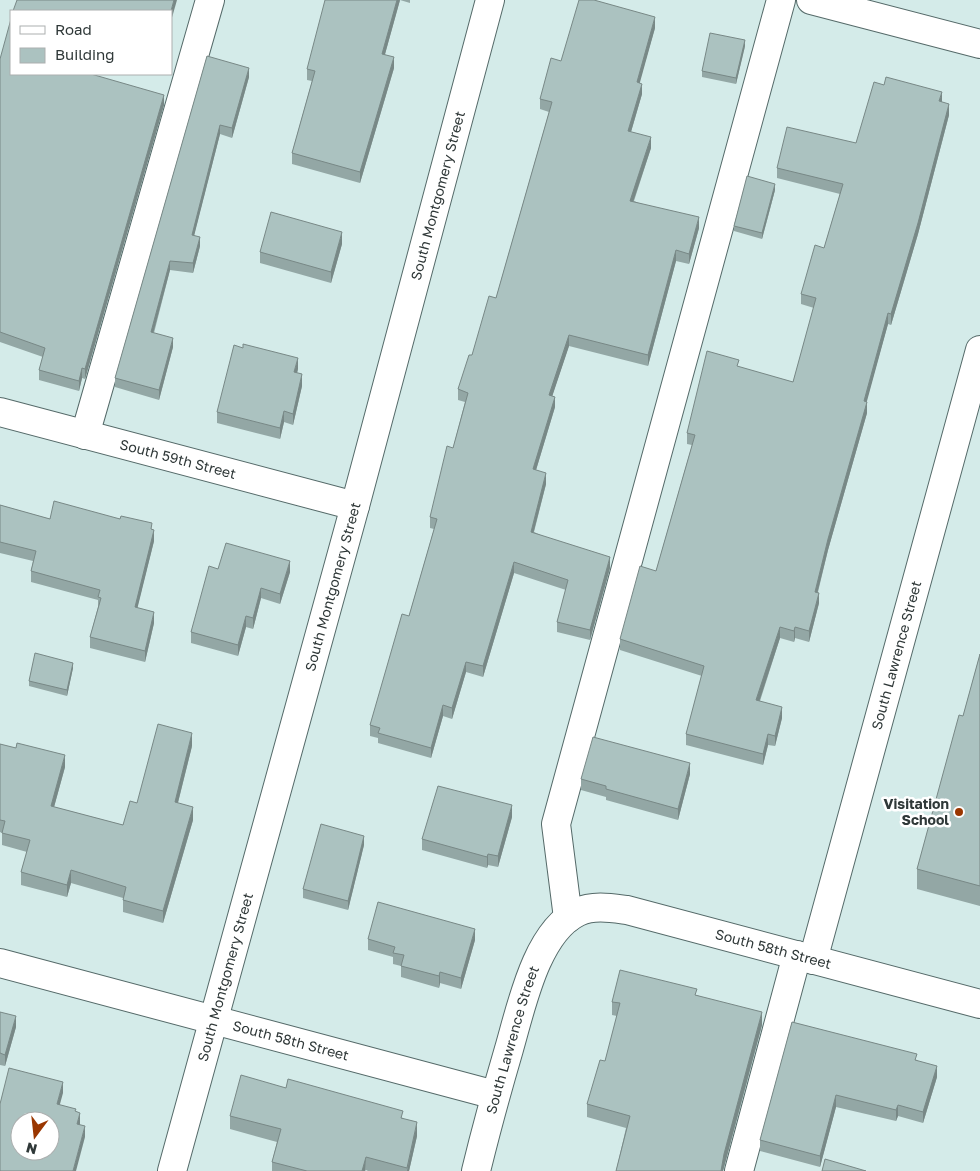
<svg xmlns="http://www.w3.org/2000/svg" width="980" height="1171" viewBox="0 0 980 1171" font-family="'Golos Text',sans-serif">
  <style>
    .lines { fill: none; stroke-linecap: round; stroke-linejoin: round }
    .minor-casing { stroke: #556a69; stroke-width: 30 }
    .minor { stroke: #fff; stroke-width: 28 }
    .wall { fill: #93a7a5 }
    .shaded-wall { fill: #788886 }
    .building { fill: #abc2c0; stroke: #788886; fill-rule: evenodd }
    .poi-dot { fill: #9a3600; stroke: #fff; stroke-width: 2 }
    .labels { text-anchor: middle; stroke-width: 5; stroke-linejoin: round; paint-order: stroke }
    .street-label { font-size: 14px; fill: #2f3838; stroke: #fff }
    .poi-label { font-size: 14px; font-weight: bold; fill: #2f3838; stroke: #fff; text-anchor: end }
  </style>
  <rect width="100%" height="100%" fill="#d4ebe9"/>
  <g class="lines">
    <defs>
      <g id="minor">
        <polyline points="811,0 980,44"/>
        <path id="s1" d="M0 412 355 506"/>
        <polyline points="85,435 210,0"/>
        <polyline points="568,918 556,824 781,0"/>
        <path id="s2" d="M813 960 980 350"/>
        <path id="s3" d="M0 963 495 1095"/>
        <path id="s4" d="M172 1171 355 506 490 0"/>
        <path id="s5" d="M476 1171C486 1130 497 1090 509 1049 521 1008 536 932 578 912 593 905 611 908 627 910L980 1004"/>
        <polyline points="739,1171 797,955"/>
      </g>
    </defs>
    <use href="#minor" class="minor-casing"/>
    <use href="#minor" class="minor"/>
  </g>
  <g class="wall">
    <polygon points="400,0 385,54 394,68 360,183 292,164 292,153 312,81 307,80 307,69"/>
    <polygon points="400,0 410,0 410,3"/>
    <polygon points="655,28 639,83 642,94 631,132 651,148 634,201 699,228 689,264 676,261 648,366 569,346 552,396 555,407 536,470 546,484 534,532 610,568 590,640 557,632 557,622 566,590 514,573 483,677 466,672 452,719 443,716 431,758 378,743 378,738 370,736 370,725 409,616 434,529 430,528 430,517 453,448 465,402 458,400 458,389 496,298 549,112 540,109 540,99 561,61"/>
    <polygon points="745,46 736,84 702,77 702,71"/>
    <polygon points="207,56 249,77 232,138 220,134 194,235 200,246 193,273 170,270 154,333 173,347 159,400 115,387 115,378"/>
    <polygon points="0,59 11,74 164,105 85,379 82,378 79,391 39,380 39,370 43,357 0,342"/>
    <polygon points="942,102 949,115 918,234 891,325 888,324 866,402 867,413 828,550 818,592 819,603 809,642 795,638 794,642 780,638 760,701 782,718 775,746 768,745 763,765 686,745 686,734 702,676 620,650 620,639 656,571 692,445 687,444 687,433 739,367 793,382 814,308 801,304 801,294 824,248 840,194 777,178 777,168 856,143"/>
    <polygon points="775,190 762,239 734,231 734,226"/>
    <polygon points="342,244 331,283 260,263 260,252"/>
    <polygon points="298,369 297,373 302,386 293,425 284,422 280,439 217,423 217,412"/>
    <polygon points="0,505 50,519 152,529 154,541 137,608 154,623 145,662 90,648 90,637 98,607 98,600 31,582 31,571 33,561 0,553"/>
    <polygon points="218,569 290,572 280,604 261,598 253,629 246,627 238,656 191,643 191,632"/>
    <polygon points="980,654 980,906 917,889 917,869 963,716"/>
    <polygon points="73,668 67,696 29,686 29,681"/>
    <polygon points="0,744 65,767 54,807 123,825 137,803 192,746 178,803 193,820 163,923 123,912 123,898 71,883 67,897 21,885 21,872 27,852 2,845 2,833 0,832"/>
    <polygon points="690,774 678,820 606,800 606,797 581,790 581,779"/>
    <polygon points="512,817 498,867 488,865 487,868 422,850 422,839"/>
    <polygon points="364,845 348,910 303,898 303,889"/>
    <polygon points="368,939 475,940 461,989 440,983 439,988 401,977 401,966 393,964 393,957 368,950"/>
    <polygon points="697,995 762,1025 723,1171 616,1171 626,1128 587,1117 587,1104 605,1061 617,1016 612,1015 612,1002"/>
    <polygon points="0,1012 16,1027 5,1066 0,1065"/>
    <polygon points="792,1022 917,1060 937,1077 923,1123 898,1116 896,1121 836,1107 820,1167 760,1151 760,1140"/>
    <polygon points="286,1088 403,1118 417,1136 409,1171 368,1171 366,1170 365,1171 272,1171 272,1162 277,1142 230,1129 230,1116"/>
  </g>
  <g class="shaded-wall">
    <polygon points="174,0 177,0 171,21 171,11"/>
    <polygon points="397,0 400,0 382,65 382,54"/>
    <polygon points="655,17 655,28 637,93 637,82"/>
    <polygon points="745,40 745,46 736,84 736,78"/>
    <polygon points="394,57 394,68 360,183 360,172"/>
    <polygon points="249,68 249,77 232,138 232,128"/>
    <polygon points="642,84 642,94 628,142 628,131"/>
    <polygon points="942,92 942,103 939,101"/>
    <polygon points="164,95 164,105 85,379 85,369"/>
    <polygon points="949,104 949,115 918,234 891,325 891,314"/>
    <polygon points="220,125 220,134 192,244 192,235"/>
    <polygon points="651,137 651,148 630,211 630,201"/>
    <polygon points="775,184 775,190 762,239 762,233"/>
    <polygon points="699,217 699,228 689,264 689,254"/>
    <polygon points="342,232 342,244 331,283 331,272"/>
    <polygon points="200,237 200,246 193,273 193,263"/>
    <polygon points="676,250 676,261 648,366 648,355"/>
    <polygon points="170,261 170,270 151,341 151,332"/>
    <polygon points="888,313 888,324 864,412 864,401"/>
    <polygon points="569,335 569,346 549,406 549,395"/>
    <polygon points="173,338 173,347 159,400 159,390"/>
    <polygon points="298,358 298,369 294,384 294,372"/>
    <polygon points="82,368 82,378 79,391 79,381"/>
    <polygon points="302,374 302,386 293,425 293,414"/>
    <polygon points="555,397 555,407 533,480 533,469"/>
    <polygon points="867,402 867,413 828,550 815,602 815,592 828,539"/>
    <polygon points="284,411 284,422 280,439 280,428"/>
    <polygon points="546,473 546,484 531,542 531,532"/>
    <polygon points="154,530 154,541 135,618 135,607"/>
    <polygon points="610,557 610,568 590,640 590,630"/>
    <polygon points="290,561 290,572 280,604 280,594"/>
    <polygon points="514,562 514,573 483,677 483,666"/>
    <polygon points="261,588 261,598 253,629 253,618"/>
    <polygon points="819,593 819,603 809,642 809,631"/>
    <polygon points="154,612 154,623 145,662 145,651"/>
    <polygon points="246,616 246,627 238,656 238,645"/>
    <polygon points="780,627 780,638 756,711 756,700"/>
    <polygon points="795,627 795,638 794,642 794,631"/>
    <polygon points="466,662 466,672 452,719 452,708"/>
    <polygon points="73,663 73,668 67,696 67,690"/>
    <polygon points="443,705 443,716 431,758 431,748"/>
    <polygon points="782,707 782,718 775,746 775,736"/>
    <polygon points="192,733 192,746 175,814 175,802"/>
    <polygon points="768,734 768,745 763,765 763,754"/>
    <polygon points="65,755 65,767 51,818 51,806"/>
    <polygon points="690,763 690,774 678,820 678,809"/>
    <polygon points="512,805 512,817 498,867 498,856"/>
    <polygon points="193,807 193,820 163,923 163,911"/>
    <polygon points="364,836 364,845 348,910 348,901"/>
    <polygon points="488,854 488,865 487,868 487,857"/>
    <polygon points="71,870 71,883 67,897 67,885"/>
    <polygon points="475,929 475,940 461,989 461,978"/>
    <polygon points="440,972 440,983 439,988 439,976"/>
    <polygon points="762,1012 762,1025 723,1171 721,1171 724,1154"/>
    <polygon points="16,1016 16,1027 5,1066 5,1055"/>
    <polygon points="937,1066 937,1077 923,1123 923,1112"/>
    <polygon points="63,1082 63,1093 57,1115 57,1104"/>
    <polygon points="836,1095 836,1107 820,1167 820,1156"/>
    <polygon points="898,1105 898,1116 896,1121 896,1110"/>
    <polygon points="80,1113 80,1124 77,1135 77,1124"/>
    <polygon points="417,1122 417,1136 409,1171 407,1171"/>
    <polygon points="85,1126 85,1137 76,1171 73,1171"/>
    <polygon points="366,1157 365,1171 362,1171"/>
  </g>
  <g class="building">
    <polygon points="17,0 174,0 171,11 13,11"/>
    <polygon points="325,0 397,0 382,54 394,57 360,172 292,153 315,71 307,69"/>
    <polygon points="579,0 594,0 655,17 637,82 642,84 628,131 651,137 630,201 699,217 689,254 676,250 648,355 569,335 549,395 555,397 533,469 546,473 531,532 610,557 590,630 557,622 568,580 514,562 483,666 466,662 452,708 443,705 431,748 378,733 380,728 370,725 402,614 409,616 437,519 430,517 447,446 453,448 468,393 458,389 469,355 472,355 489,296 496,298 552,102 540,99 551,58 561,61"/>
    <polygon points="11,19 11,74 91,74 164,95 85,369 82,368 79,381 39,370 45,348 0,332 0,59"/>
    <polygon points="710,33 745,40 736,78 702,71"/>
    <polygon points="207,56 249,68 232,128 220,125 192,235 200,237 193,263 170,261 151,332 173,338 159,390 115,378"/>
    <polygon points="886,77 942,92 939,101 949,104 918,223 891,314 888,313 864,401 867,402 828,539 815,592 819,593 809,631 795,627 794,631 780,627 756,700 782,707 775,736 768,734 763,754 686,734 704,666 620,639 640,566 656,571 695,435 687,433 707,351 739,360 737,366 793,382 816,298 801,294 815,245 824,248 843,184 777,168 787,127 856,143 874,82 884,85"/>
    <polygon points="747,176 775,184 762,233 734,226"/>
    <polygon points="271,212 342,232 331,272 260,252"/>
    <polygon points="243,344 298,358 294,372 302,374 293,414 284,411 280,428 217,412 234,345 243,348"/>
    <polygon points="54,501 120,519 121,516 152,523 151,529 154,530 135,607 154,612 145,651 90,637 101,598 98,597 100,590 31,571 36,551 0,542 0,505 50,519"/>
    <polygon points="226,543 290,561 280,594 261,588 253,618 246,616 238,645 191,632 209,566 218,569"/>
    <polygon points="35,653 73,663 67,690 29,681"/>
    <polygon points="980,654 980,886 917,869 959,715 963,716"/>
    <polygon points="158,724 192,733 175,802 193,807 163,911 123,900 126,887 71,870 67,885 21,872 30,840 2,833 5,821 0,820 0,744 16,748 17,743 65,755 51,806 123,825 130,801 137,803"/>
    <polygon points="593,737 690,763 678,809 606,789 606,786 581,779"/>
    <polygon points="438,786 512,805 498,856 488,854 487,857 422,839"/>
    <polygon points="321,824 364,836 348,901 303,889"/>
    <polygon points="378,902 475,929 461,978 440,972 439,976 401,966 404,955 393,953 395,947 368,939"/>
    <polygon points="620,970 697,989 695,995 762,1012 724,1154 721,1171 616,1171 630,1116 587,1104 600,1060 605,1061 620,1003 612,1002"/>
    <polygon points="0,1012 16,1016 5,1055 0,1053"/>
    <polygon points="792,1022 917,1054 915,1060 937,1066 923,1112 898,1105 896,1110 836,1095 820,1156 760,1140"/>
    <path d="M9 1068 63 1082 57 1104 76 1109 75 1111 80 1113 77 1124 85 1126 73 1171H0V1104ZM20 1121H50V1151H20Z"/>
    <polygon points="241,1075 286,1088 288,1079 403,1111 401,1118 417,1122 407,1168 366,1157 362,1171 307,1171 272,1162 281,1129 230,1116"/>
    <polygon points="825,1159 866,1171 822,1171"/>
  </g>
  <circle class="poi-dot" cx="959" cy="812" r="5"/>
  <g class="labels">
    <g class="street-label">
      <text dy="5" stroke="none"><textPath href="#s4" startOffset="1011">South Montgomery Street</textPath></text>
      <text dy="5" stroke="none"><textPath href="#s1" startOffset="184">South 59th Street</textPath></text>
      <text dy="5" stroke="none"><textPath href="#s4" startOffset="606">South Montgomery Street</textPath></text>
      <text dy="5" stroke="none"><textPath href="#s2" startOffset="316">South Lawrence Street</textPath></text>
      <text dy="5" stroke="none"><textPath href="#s5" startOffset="485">South 58th Street</textPath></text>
      <text dy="5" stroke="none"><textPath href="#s4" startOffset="201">South Montgomery Street</textPath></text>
      <text dy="5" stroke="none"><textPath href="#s3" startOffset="301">South 58th Street</textPath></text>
      <text dy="5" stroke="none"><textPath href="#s5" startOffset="136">South Lawrence Street</textPath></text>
    </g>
    <g class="poi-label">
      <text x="949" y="809">Visitation<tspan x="949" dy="16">School</tspan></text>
    </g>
  </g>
  <rect x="10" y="10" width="162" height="65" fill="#ffffff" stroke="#acafaf"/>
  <rect x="20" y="26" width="25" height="8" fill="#ffffff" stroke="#acafaf"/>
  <text x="55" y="35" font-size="15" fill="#2f3838">Road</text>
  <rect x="20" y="48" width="25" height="15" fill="#abc2c0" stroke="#acafaf"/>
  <text x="55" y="60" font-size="15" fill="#2f3838">Building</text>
  <g transform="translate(35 1136) rotate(195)"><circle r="24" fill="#ffffff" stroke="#acafaf"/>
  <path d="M0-4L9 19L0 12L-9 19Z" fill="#9a3600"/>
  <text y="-8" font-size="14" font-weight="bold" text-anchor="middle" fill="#2f3838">N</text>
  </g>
</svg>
